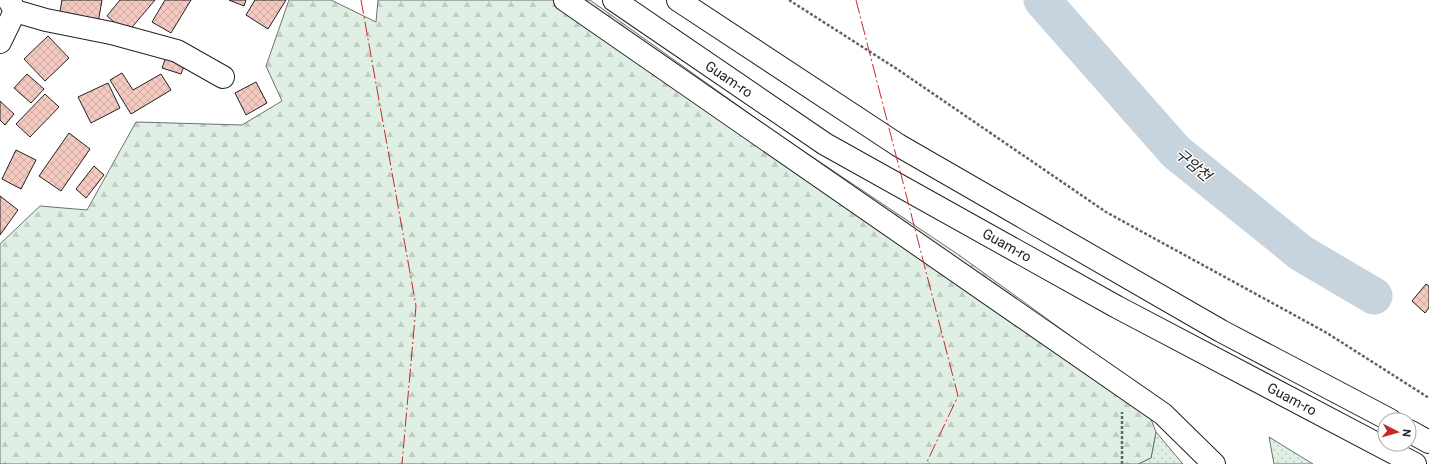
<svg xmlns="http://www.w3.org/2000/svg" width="1429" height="464" viewBox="0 0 1429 464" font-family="Roboto,'Noto Sans KR',sans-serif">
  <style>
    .grass { fill: url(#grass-dots); stroke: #6f6f6f }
    .forest { fill: url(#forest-firs); stroke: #6f6f6f }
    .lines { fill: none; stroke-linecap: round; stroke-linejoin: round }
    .river { stroke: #c7d3dd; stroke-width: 37 }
    .building { fill: url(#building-cross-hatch); stroke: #222 }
    .minor-casing { stroke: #222; stroke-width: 24 }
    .major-casing { stroke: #222; stroke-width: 24 }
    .path { stroke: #646464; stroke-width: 2.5; stroke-dasharray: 3 2; stroke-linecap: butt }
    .minor { stroke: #fff; stroke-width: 22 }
    .major { stroke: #fff; stroke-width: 22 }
    .power { stroke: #c62828; stroke-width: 1; stroke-dasharray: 14 3 2 3; stroke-linecap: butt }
    .labels { text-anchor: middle; stroke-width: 3; stroke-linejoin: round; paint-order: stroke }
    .street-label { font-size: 14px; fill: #222; stroke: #fff }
    .water-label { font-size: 15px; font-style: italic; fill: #222; stroke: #fff }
  </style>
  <defs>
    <pattern id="grass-dots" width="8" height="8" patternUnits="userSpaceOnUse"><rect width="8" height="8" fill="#e0efe3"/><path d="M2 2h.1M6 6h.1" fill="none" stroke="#c0cdc2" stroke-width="1.8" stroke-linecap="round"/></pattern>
    <pattern id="forest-firs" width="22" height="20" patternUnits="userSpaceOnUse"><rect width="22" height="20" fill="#e0efe3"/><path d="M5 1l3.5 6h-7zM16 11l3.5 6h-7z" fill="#c0cdc2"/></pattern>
    <pattern id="building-cross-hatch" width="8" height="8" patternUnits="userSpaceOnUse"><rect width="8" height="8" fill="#f3c9c0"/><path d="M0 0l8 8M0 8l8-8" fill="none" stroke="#d0aca5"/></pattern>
  </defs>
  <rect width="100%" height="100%" fill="#fff"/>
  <g class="grass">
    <polygon points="1156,432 1183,464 1138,464 1151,458"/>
    <polygon points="1269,437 1313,464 1274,464"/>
  </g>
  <polygon class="forest" points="289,0 331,0 376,22 378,0 590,0 778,134 959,255 1137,384 1156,432 1151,458 1138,464 0,464 0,244 40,206 87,210 136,122 242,125 282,101 266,66"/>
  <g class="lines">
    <polyline class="river" points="1042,0 1176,152 1301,253 1374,296"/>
  </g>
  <g class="building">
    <polygon points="62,0 102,0 98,23 59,17"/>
    <polygon points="120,0 155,0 127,33 107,16"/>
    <polygon points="165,0 191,0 171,33 152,22"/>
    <polygon points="229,0 246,0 244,6"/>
    <polygon points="255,0 286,0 268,29 246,15"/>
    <polygon points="48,36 69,58 45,81 24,59"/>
    <polygon points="167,54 186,61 181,74 162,68"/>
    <polygon points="122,73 133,90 161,74 171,90 131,114 110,80"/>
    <polygon points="27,74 44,89 31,103 14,88"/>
    <polygon points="256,82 267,103 246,115 235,93"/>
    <polygon points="108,83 120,108 91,123 78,97"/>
    <polygon points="45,94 59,107 30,137 16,124"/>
    <polygon points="0,101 14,114 5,125 0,120"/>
    <polygon points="69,133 90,149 61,191 39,176"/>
    <polygon points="16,150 36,160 21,189 2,179"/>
    <polygon points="94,166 104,175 86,198 76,189"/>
    <polygon points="0,196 18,210 0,235"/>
    <polygon points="1426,284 1429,286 1429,308 1425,313 1412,301"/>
  </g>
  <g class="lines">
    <defs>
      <g id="minor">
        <polyline points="9,0 15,11 46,20 111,33 177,51 223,77"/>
        <polyline points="565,0 1163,414 1214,464"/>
        <polyline points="0,42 15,11"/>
      </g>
      <g id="major">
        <polyline points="614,0 825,144 1117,307 1415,464"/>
        <polyline points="678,0 898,145 1221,331 1390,420"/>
        <polyline points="1409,431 1429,442"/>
      </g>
    </defs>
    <use href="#minor" class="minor-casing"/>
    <use href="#major" class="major-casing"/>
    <g class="path">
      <polyline points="789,0 897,69 1106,212 1327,333 1429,398"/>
      <polyline points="1122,464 1122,412"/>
    </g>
    <use href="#minor" class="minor"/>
    <use href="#major" class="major"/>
    <g class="power">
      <polyline points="361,0 416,306 402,464"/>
      <polyline points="856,0 958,396 926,464"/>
    </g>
  </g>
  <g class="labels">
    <g class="street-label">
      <text transform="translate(729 79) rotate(34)" y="5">Guam-ro</text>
      <text transform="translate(1007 245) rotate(29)" y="5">Guam-ro</text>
      <text transform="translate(1292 399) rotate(28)" y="5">Guam-ro</text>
    </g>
    <g class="water-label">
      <text transform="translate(1193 165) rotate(40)" y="5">구암천</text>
    </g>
  </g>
  <g transform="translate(1397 432) rotate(96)"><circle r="19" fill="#ffffff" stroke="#a7a7a7"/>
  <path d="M0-3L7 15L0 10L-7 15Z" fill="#c62828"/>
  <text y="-6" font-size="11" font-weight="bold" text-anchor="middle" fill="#222222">N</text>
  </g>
</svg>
